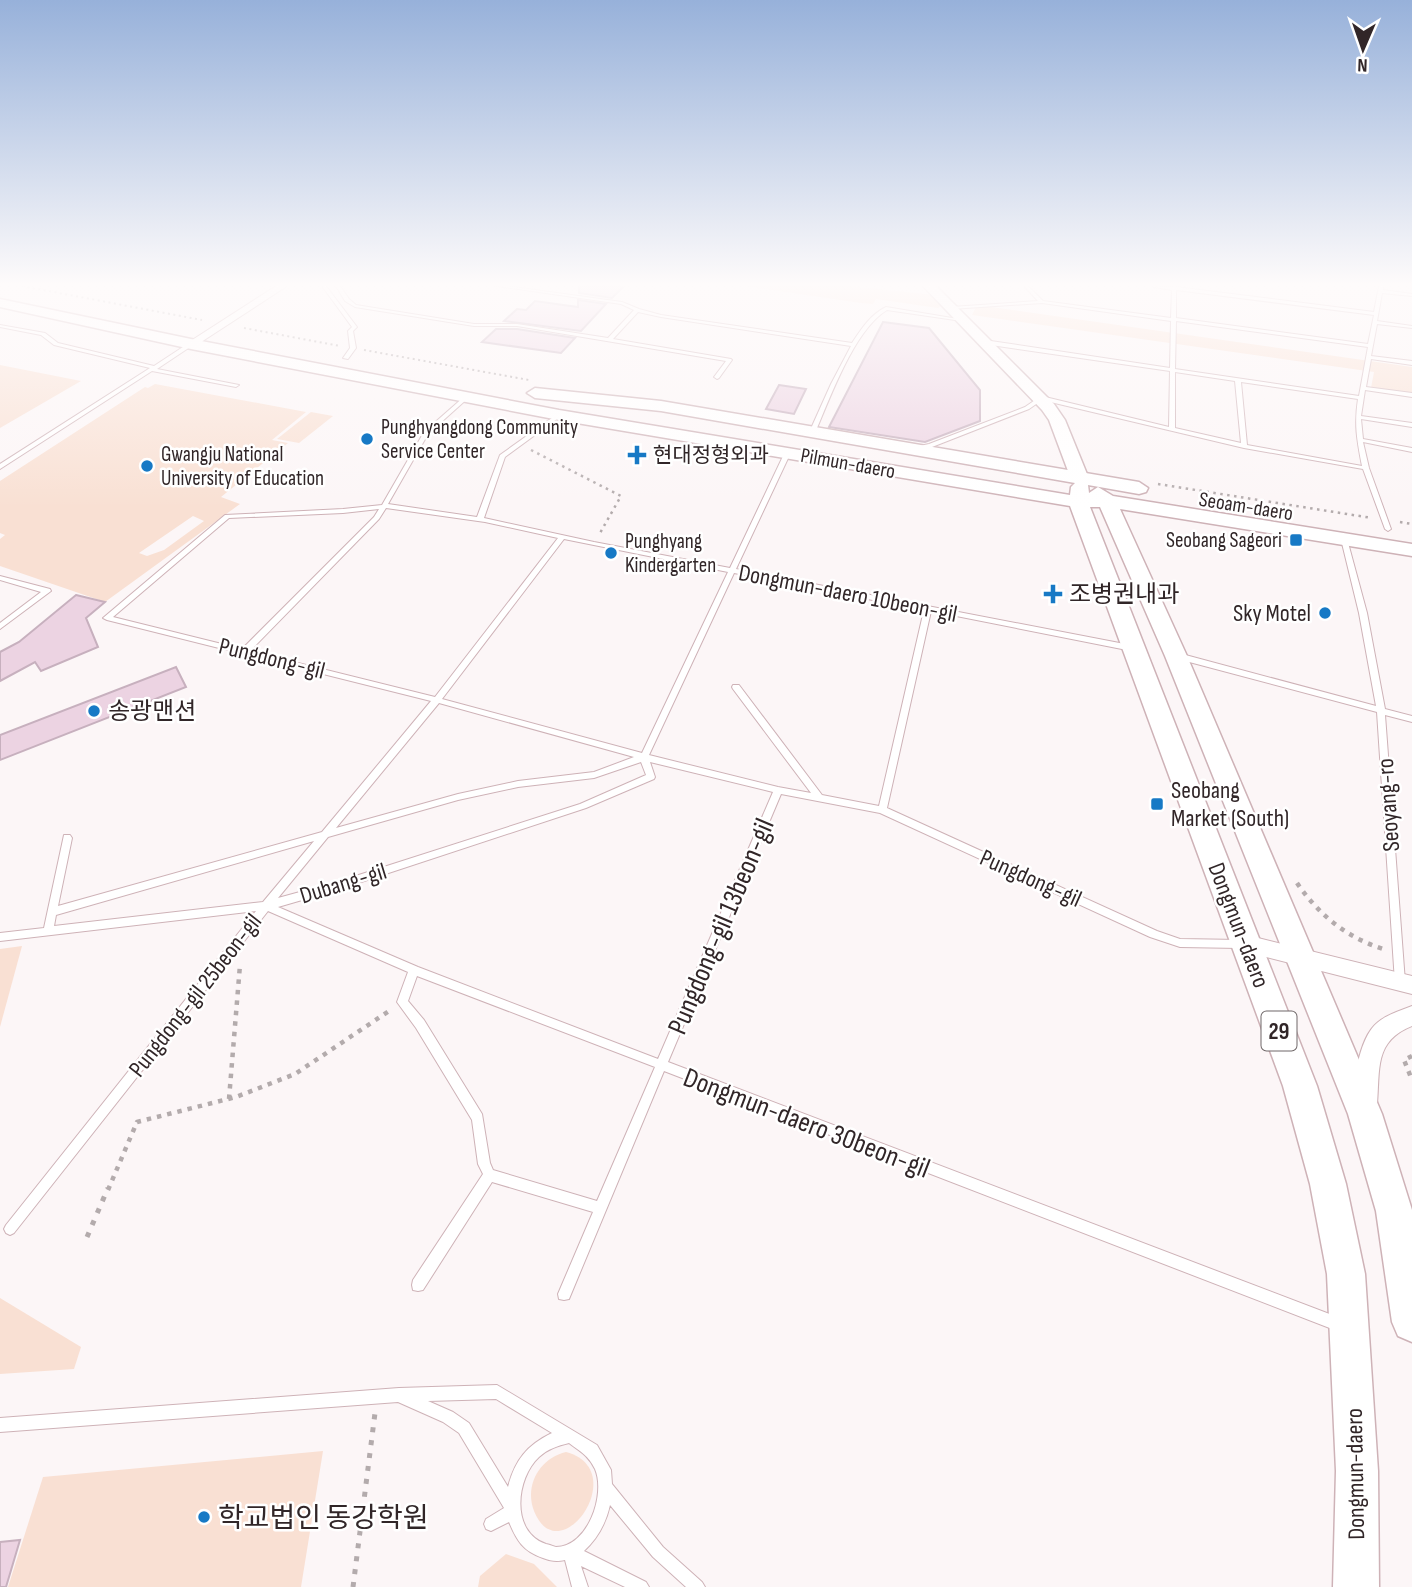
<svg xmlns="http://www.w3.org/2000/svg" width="1412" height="1587" viewBox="0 0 1412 1587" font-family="'Sofia Sans Condensed','Noto Sans KR',sans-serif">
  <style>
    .green { fill: #f9e0d3; fill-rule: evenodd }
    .building { fill: #ecd3e2; stroke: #c7b0be; stroke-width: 2 }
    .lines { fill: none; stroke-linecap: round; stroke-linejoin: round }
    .service-casing { stroke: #ceb2b7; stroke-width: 2 }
    .minor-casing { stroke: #ceb2b7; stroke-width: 2 }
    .secondary-casing { stroke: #ceb2b7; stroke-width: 3 }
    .primary-casing { stroke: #ceb2b7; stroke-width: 3 }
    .path-far3 { stroke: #b3abac; stroke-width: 2; stroke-dasharray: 2 3.5; stroke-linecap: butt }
    .path-far2 { stroke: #b3abac; stroke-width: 2.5; stroke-dasharray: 2.5 4.5; stroke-linecap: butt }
    .path-far1 { stroke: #b3abac; stroke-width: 4.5; stroke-dasharray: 4.5 6; stroke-linecap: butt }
    .path { stroke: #b3abac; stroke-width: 5; stroke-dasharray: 5 8; stroke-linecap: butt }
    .service { fill: #fff; fill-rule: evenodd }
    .minor { fill: #fff; fill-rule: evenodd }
    .secondary { fill: #fff; fill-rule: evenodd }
    .primary { fill: #fff; fill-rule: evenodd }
    .poi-dot { fill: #1779c5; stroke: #fff; stroke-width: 2.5 }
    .labels { text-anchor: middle; stroke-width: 5; stroke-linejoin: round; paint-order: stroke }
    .far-poi-label { font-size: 21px; fill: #312628; stroke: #fff; text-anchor: start }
    .far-street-label { font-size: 21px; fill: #312628; stroke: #fff }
    .shield { fill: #fff; stroke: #6f6768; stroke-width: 2 }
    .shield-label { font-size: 23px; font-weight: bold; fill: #312628 }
    .street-label { font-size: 24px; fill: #312628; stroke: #fff }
    .poi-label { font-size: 24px; fill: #312628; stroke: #fff; text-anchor: start }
    .near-street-label { font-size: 28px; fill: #312628; stroke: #fff }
    .near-poi-label { font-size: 28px; fill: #312628; stroke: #fff; text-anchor: start }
  </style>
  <rect width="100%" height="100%" fill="#fcf6f7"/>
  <g class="green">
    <polygon points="745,286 850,286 935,295 942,305 938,308 876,299 873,304 861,303"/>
    <polygon points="977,305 1412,367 1412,394 1371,388 1374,372 972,315"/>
    <polygon points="0,365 81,381 0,428"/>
    <path d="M155 384 306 412 272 440 288 443 221 497 240 504 105 602 0 566V539L5 535 0 533V481L145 387 148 388ZM193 516 204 521 164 550 147 556 139 553Z"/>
    <polygon points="311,412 333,416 299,443 277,439"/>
    <polygon points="22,946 0,1027 0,949"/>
    <polygon points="0,1298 81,1347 74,1369 0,1374"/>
    <polygon points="323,1451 301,1587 8,1587 43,1477"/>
    <path d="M566 1452C633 1470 559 1574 534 1511 524 1485 540 1458 566 1452Z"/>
    <polygon points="506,1554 534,1564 557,1587 478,1587 480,1576"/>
  </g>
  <g class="building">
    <polygon points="579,286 624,286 612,298 579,293"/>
    <polygon points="578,300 606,304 581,331 504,321 517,309 526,310 535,301 578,307"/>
    <polygon points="883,322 929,328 980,390 980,421 925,442 829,427"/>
    <polygon points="496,329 517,329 575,338 561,353 482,342"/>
    <polygon points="779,385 806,389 794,414 766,409"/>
    <polygon points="76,595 105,602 86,618 98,647 41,671 35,662 0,681 0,652 19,642"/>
    <polygon points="176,667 186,687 0,760 0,735"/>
    <polygon points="20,1540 6,1587 0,1587 0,1542"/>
  </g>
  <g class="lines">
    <defs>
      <g id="service">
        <polygon points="322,286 326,286 357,327 353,331 356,348 348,359 343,358 350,348 348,331 352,327"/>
        <path d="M336 286H340L349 299 356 305 474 324H517L608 338 634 310 621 304 497 286H506L622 302 639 309 661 315 852 343C862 328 870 315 886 307L964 320 962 321 887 310C854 330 830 398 815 433L812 435 809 433 831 384 851 346 661 317 638 312 613 339 731 359 732 360 719 378 717 379 714 377 726 361 517 326H474L355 307 345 301Z"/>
        <path d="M1024 286H1028L1043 301 1171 318 1172 290 1154 287 1152 286 1172 287 1176 286V287L1374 312 1379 286H1383V290L1412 294V296L1382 293 1377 321 1412 326V328L1377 324 1371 356 1412 361V365L1371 359 1366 387 1412 393V397L1365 390 1361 416 1412 423V427L1361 419 1363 439 1412 448V452L1363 442 1369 468 1391 529 1388 531 1385 529 1363 469 1244 448 1042 400 1029 409 932 447 915 449V447L929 444 1025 407 1041 396 1169 427 1170 371 984 344 981 342 984 340 1170 368 1171 321 1042 303 951 309 949 308 951 307 1038 301ZM1176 290 1374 315 1368 344 1176 318ZM1176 321 1368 347 1359 396 1175 369ZM1175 372 1235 381 1241 443 1175 428ZM1241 382 1358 399C1354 425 1357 440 1362 466L1247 445Z"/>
        <polygon points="0,325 45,333 58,343 154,366 189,343 193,343 193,345 157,369 239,385 236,387 152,371 0,469 0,464 150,368 54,345 41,335 0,327"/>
        <path d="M465 396 468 398 467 399 428 434 388 504 477 517 500 455 559 413 561 414V416L505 457 484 518 594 542 730 568 785 452 788 450 791 452 736 569 1135 646 1136 648 1132 651 931 611 887 808 1157 931 1180 939 1240 940 1244 941 1245 944 1244 947 1240 948 1180 947 1150 937 880 813 781 794 668 1062 1340 1318 1345 1320 1347 1325 1345 1330 1340 1332 664 1071 569 1299 564 1300 559 1299 558 1294 593 1212 492 1182 423 1290 418 1291 413 1290 412 1285 413 1280 483 1174 478 1164 472 1120 416 1028 397 1002 408 972 268 911 14 1233 10 1235 6 1233 4 1229 6 1225 256 911 0 941V933L44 928 64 835H70L72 838 58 906 322 832 431 701 107 620 103 618 225 515 343 509 382 505 424 432ZM386 508 485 522 558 538 435 697 250 651 379 519ZM379 509 374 517 242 649 113 617 229 518 343 513ZM564 539 728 572 642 753 442 699ZM734 573 924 610 879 806 822 795 739 685H733L732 687 733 689 811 793 778 787 649 755ZM439 703 634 757 594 772 518 781 458 794 336 828ZM641 762 646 775 580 804 340 881 278 898 328 837 458 800 518 787 594 778ZM650 762 773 792 658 1059 418 967 278 907 340 889 586 808 654 779 655 777ZM314 841 263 902 54 926 56 915ZM417 976 655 1067 597 1201 493 1170 490 1163 482 1114 424 1020 408 1001Z"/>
        <polygon points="1344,537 1347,539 1367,613 1385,709 1412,716 1412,722 1385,715 1405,982 1404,985 1400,987 1396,985 1395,982 1377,712 1178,659 1174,656 1178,653 1376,706 1359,613 1341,539"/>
        <polygon points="0,576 50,589 51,591 0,629 0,623 41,592 0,580"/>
        <path d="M497 1385 597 1445 611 1470 612 1484 663 1547 702 1582 705 1587H686L653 1557 610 1505C606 1523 598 1538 584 1551L646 1582 649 1587H625L581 1566 588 1587H572L565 1560C556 1562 551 1561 543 1558 523 1551 517 1541 509 1522L491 1531 486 1529 484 1524 486 1519 504 1508 459 1433 443 1422 398 1402 0 1432V1418L399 1388ZM496 1399 552 1433C527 1445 515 1460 508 1487L469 1423 453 1412 428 1401ZM569 1443C581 1452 588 1455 595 1469 606 1494 588 1547 556 1547 555 1547 548 1544 546 1544 510 1532 516 1478 539 1457 548 1449 557 1446 569 1443Z"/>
      </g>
      <g id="minor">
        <polygon points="276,286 287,286 195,346 186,344"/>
        <polygon points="1246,935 1412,976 1412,994 1239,950 1236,944 1239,938"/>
        <path d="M1412 1006V1026C1374 1041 1380 1069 1377 1104L1374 1112 1366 1115 1358 1112C1349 1091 1359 1038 1377 1023 1387 1014 1400 1011 1412 1006Z"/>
      </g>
      <polygon id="secondary" points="923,286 936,286 1054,404 1065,420 1089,479 1086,483 1080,484 1071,479 1049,420 1042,410"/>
      <polygon id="primary" points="0,299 191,339 559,410 1070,495 1071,487 1075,483 661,411 535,398 527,393 535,388 661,401 1139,482 1148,488 1146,492 1139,494 1088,485 1089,493 1098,487 1113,496 1412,544 1412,556 1120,509 1187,656 1382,1114 1412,1210 1412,1342 1398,1336 1392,1322 1376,1211 1348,1114 1165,656 1100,507 1090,507 1317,1086 1346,1184 1365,1274 1378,1471 1379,1587 1333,1587 1336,1471 1327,1274 1310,1184 1283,1086 1070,506 559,420 191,349 0,307"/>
    </defs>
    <use href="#service" class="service-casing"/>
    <use href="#minor" class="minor-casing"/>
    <use href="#secondary" class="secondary-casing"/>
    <use href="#primary" class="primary-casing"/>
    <g class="path-far3">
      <polyline points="22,286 202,320"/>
      <polyline points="244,328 340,346"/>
      <polyline points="364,350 529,380"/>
    </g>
    <g class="path-far2">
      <polyline points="531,450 621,496 600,533"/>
      <polyline points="1158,484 1372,518"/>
      <polyline points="1400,522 1412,524"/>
    </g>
    <g class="path-far1">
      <path d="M1297 883C1319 915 1346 937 1383 949"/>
      <polyline points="1412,1056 1404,1060 1412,1080"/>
      <polyline points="229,1099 240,965"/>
      <polyline points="108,1190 137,1122 236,1097 295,1074 392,1009"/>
    </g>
    <g class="path">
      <polyline points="87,1237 108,1188"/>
      <polyline points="353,1587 375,1413"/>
    </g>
    <use href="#service" class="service"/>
    <use href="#minor" class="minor"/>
    <use href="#secondary" class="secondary"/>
    <use href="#primary" class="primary"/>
  </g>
  <linearGradient id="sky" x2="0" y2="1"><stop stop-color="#97b1da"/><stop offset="0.56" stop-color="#fefbfb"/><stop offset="1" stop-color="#fefbfb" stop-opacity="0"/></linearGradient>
  <rect width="1412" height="508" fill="url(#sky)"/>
  <g class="poi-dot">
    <circle cx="367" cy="439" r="7"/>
    <path d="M633.5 444.5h7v7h7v7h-7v7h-7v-7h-7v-7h7z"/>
    <circle cx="147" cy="466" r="7"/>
    <rect x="1289" y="533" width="14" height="14" rx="3.5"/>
    <circle cx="611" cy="553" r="7"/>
    <path d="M1049.5 583.5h7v7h7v7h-7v7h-7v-7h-7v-7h7z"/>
    <circle cx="1325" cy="613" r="7"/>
    <circle cx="94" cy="711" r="7"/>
    <rect x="1150" y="797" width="14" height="14" rx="3.5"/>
    <circle cx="204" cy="1517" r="7"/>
  </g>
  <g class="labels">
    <g class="far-poi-label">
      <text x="381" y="434">Punghyangdong Community<tspan x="381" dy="24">Service Center</tspan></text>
      <text x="161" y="461">Gwangju National<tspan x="161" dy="24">University of Education</tspan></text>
      <text x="653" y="462">현대정형외과</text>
      <text x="1282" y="547" text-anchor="end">Seobang Sageori</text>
      <text x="625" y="548">Punghyang<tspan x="625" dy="24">Kindergarten</tspan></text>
    </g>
    <g class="far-street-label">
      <text transform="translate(848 463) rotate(10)" y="7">Pilmun-daero</text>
      <text transform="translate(1246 506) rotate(9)" y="7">Seoam-daero</text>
    </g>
    <rect class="shield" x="1261.5" y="1011.5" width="35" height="39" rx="5"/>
    <g class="shield-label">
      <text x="1279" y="1039">29</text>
    </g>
    <g class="street-label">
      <text transform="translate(848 593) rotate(11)" y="8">Dongmun-daero 10beon-gil</text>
      <text transform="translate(272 658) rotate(14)" y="8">Pungdong-gil</text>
      <text transform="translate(1388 805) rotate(-94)" y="8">Seoyang-ro</text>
      <text transform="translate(1031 878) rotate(24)" y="8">Pungdong-gil</text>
      <text transform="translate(343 883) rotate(-17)" y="8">Dubang-gil</text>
      <text transform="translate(1239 925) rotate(69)" y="8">Dongmun-daero</text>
      <text transform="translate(195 995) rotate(-52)" y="8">Pungdong-gil 25beon-gil</text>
      <text transform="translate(1355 1474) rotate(-91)" y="8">Dongmun-daero</text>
    </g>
    <g class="poi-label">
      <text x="1069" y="602">조병권내과</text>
      <text x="1311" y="621" text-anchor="end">Sky Motel</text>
      <text x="108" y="719">송광맨션</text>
      <text x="1171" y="798">Seobang<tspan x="1171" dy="28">Market (South)</tspan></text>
    </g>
    <g class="near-street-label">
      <text transform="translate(720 926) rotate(-67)" y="10">Pungdong-gil 13beon-gil</text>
      <text transform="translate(807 1122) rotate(21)" y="10">Dongmun-daero 30beon-gil</text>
    </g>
    <g class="near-poi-label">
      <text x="218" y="1527">학교법인 동강학원</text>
    </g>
  </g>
  <g transform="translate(1363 49) rotate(182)" stroke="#ffffff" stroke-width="5" paint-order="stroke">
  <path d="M0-5L12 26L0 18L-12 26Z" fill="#312628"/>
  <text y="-10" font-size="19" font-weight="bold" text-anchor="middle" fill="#312628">N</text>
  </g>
</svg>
